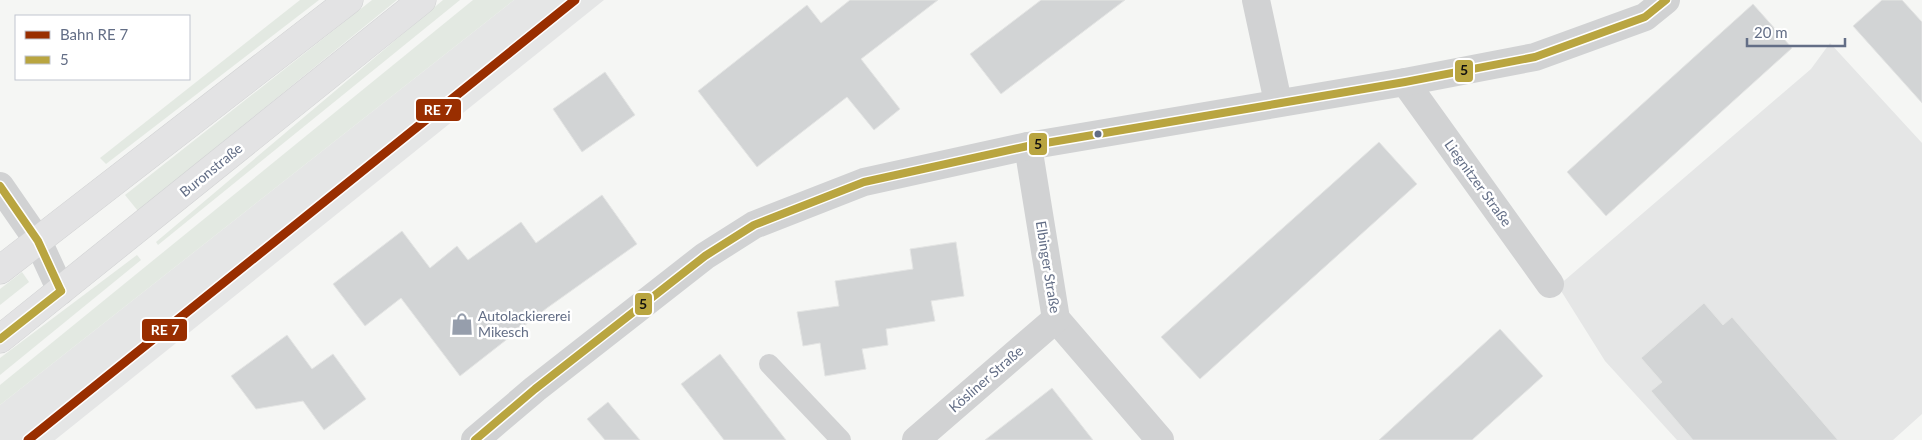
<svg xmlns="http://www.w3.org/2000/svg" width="1922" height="440" viewBox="0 0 1922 440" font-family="Lato,sans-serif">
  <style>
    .built { fill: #e5e6e6 }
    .grass { fill: #e3e9e2 }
    .building { fill: #d2d4d5; stroke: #e4e5e4 }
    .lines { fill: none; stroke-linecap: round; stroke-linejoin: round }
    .secondary-casing { stroke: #d1d2d3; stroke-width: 29 }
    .lane { stroke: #d1d2d3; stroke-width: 20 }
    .street { stroke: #d1d2d3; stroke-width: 28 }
    .secondary { stroke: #e3e3e4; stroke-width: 28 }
    .bus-1-casing { stroke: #fff; stroke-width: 11 }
    .bus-1 { stroke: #b9a540; stroke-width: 8 }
    .rail-1-casing { stroke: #fff; stroke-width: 12 }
    .rail-1 { stroke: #992e00; stroke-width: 9 }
    .bus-dot { fill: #636e86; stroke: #fff; stroke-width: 2 }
    .labels { text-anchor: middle; stroke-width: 5; stroke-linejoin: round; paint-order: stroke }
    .street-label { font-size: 14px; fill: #636e86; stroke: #fff }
    .poi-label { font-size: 14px; fill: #636e86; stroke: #fff; text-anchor: start }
    .line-badge { stroke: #fff; stroke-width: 2 }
    .badge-label { font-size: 14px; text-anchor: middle; font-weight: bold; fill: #fff }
    .pale-badge-label { font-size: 14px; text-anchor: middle; font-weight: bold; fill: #111 }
  </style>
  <rect width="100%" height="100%" fill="#f5f6f4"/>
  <g class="built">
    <polygon points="514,0 604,0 55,440 0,440 0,405"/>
    <polygon points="1830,43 1922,143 1922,414 1893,440 1677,440 1605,361 1558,286 1811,69"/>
  </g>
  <g class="grass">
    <polygon points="300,0 319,0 106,164 100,158"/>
    <polygon points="372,0 397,0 138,211 125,195"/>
    <polygon points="443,0 460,0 158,245 156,242"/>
    <polygon points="473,0 514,0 0,405 0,385"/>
    <polygon points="137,255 141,260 0,375 0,358"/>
    <polygon points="22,272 29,282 0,305 0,289"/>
  </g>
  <g class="building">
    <polygon points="850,0 938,0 861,59 900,109 874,130 847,97 757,167 698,91 807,5 821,23"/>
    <polygon points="1041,0 1125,0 1001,94 970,54"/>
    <polygon points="1882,0 1902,0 1922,22 1922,103 1853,26"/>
    <polygon points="1753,4 1792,48 1606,216 1567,172"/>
    <polygon points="605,72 635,115 582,152 553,109"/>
    <polygon points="1379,142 1417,184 1200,379 1161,337"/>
    <polygon points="602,195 637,244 547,308 460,376 401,298 365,326 333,284 402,231 430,268 457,246 468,260 521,222 536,243"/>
    <polygon points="956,242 964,296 931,301 935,321 886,329 888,345 862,349 866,369 825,376 820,343 803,346 797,312 839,306 835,281 913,269 910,249"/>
    <polygon points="1704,303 1723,325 1732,317 1838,440 1693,440 1651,391 1662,382 1641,358"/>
    <polygon points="1500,329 1543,376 1472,440 1379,440"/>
    <polygon points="287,335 312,369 333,354 366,399 324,430 303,401 256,409 231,376"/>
    <polygon points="720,354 762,409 786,440 724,440 681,384"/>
    <polygon points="1052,388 1093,440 985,440"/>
    <polygon points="608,402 640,440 605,440 587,419"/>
  </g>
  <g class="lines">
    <defs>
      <g id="secondary">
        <polyline points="0,270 349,0"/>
        <polyline points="0,339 422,0"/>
      </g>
    </defs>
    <use href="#secondary" class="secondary-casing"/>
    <polyline class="lane" points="769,364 841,440"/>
    <g class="street">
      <polyline points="1256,0 1278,102"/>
      <polyline points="1405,82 1550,284"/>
      <polyline points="1028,146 1056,319 1160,440"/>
      <polyline points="0,186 38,241 61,291"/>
      <polyline points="475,440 535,389 705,256 754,225 864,182 1028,146 1405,82 1535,57 1645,17 1666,0"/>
      <polyline points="916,440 1056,319"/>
    </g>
    <use href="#secondary" class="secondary"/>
    <defs>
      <g id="bus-1">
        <polyline points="0,186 38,241 61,291"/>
        <polyline points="0,339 61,291"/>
        <polyline points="475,440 535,389 705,256 754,225 864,182 1028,146 1405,82 1535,57 1645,17 1666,0"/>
      </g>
    </defs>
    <use href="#bus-1" class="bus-1-casing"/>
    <use href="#bus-1" class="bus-1"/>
    <defs>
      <polyline id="rail-1" points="28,440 575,0"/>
    </defs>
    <use href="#rail-1" class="rail-1-casing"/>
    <use href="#rail-1" class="rail-1"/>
  </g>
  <defs>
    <symbol id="shop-bare" viewBox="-9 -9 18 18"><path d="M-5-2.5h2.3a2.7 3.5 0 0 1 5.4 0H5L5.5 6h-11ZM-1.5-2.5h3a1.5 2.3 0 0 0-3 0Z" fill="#969eac" stroke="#fff" stroke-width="2.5" paint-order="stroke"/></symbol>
  </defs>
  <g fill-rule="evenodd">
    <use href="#shop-bare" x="446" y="308" width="32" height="32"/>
  </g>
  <circle class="bus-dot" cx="1098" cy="134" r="4.5"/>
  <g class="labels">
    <g class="street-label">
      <text transform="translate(211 170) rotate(-39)" y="5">Buronstraße</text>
      <text transform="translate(1478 183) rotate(54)" y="5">Liegnitzer Straße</text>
      <text transform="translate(1048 267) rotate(81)" y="5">Elbinger Straße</text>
      <text transform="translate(986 379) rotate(-41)" y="5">Kösliner Straße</text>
    </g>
    <g class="poi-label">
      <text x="478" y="321">Autolackiererei<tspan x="478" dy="16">Mikesch</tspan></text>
    </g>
  </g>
  <g class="line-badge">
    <rect x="1454" y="59" width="20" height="24" rx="5" fill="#b9a540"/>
    <rect x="415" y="98" width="47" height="24" rx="5" fill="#992e00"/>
    <rect x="1028" y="132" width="20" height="24" rx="5" fill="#b9a540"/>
    <rect x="634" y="292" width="19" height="24" rx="5" fill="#b9a540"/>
    <rect x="141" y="318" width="47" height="24" rx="5" fill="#992e00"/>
  </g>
  <g class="badge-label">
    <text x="438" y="115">RE 7</text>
    <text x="165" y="335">RE 7</text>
  </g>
  <g class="pale-badge-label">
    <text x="1464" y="75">5</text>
    <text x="1038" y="149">5</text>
    <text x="643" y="309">5</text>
  </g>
  <rect x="15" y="15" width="175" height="65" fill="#ffffff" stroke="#c1c5cf"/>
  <rect x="25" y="31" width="25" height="8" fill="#992e00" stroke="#c1c5cf"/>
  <text x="60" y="40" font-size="15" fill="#636e86">Bahn RE 7</text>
  <rect x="25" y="56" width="25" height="8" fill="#b9a540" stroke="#c1c5cf"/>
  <text x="60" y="65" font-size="15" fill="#636e86">5</text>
  <path d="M1747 38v8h98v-8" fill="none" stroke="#636e86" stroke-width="2.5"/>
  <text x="1754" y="38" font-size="15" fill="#636e86" stroke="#ffffff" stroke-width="4" paint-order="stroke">20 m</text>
</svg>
